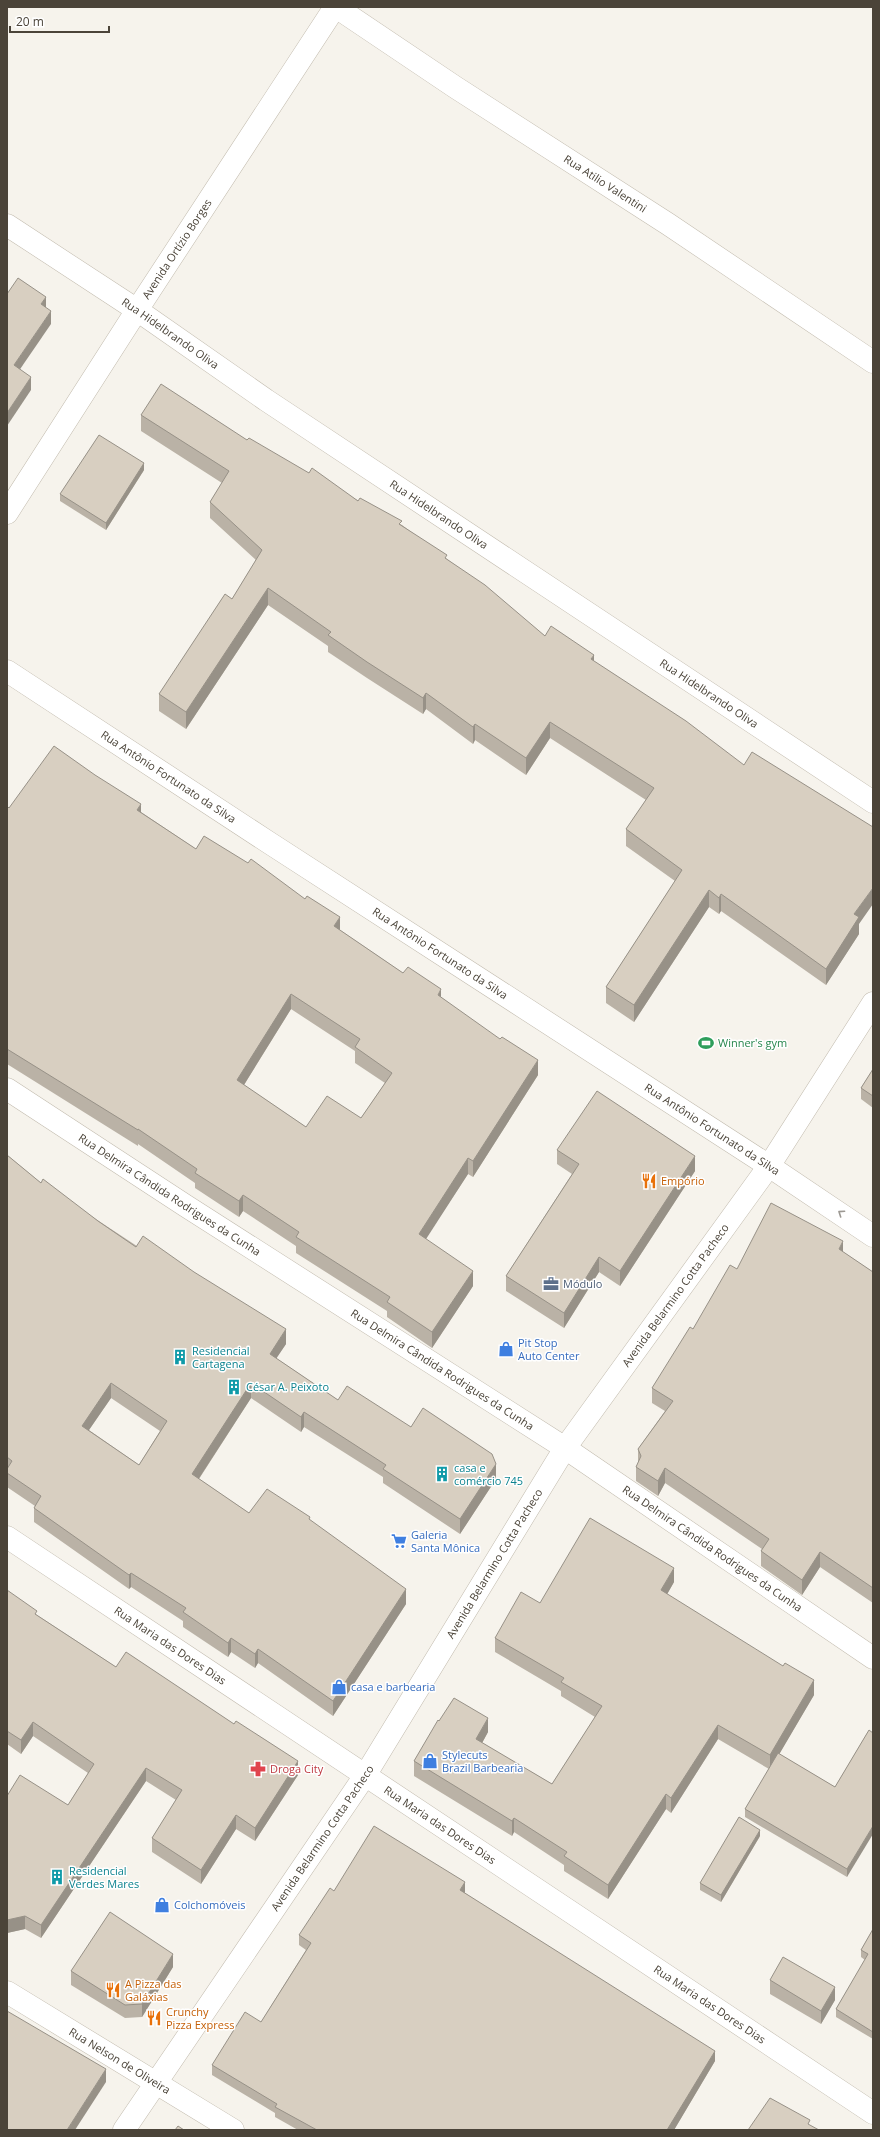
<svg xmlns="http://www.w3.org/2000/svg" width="880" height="2137" viewBox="0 0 880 2137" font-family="'Open Sans',sans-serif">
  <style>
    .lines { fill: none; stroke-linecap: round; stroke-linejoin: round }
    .minor-casing { stroke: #c2bbae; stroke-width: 23 }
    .tertiary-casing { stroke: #c2bbae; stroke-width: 23 }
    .minor { stroke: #fff; stroke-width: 22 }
    .tertiary { stroke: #fff; stroke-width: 22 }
    .wall { fill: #bab2a6; fill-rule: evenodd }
    .shaded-wall { fill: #979187 }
    .building { fill: #d8cfc1; stroke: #979187; fill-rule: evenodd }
    .oneway { stroke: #9c9892 }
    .labels { text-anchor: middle; stroke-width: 3; stroke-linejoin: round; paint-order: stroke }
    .street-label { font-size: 11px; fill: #4b4439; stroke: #fff }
    .leisure-label { font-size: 11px; fill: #27864d; stroke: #fff; text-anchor: start }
    .food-label { font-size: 11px; fill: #c56008; stroke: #fff; text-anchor: start }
    .service-label { font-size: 11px; fill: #4e5e75; stroke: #fff; text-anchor: start }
    .shop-label { font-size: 11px; fill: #366cbe; stroke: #fff; text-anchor: start }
    .culture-label { font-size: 11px; fill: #0d838f; stroke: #fff; text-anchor: start }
    .health-label { font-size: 11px; fill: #be3a42; stroke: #fff; text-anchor: start }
  </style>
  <rect width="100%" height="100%" fill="#f6f3ec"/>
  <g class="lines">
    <defs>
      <g id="minor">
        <path id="s1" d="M336 7 455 87 668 224 873 362"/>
        <path id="s2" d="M7 225 137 310 266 400 873 802"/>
        <path id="s3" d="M7 513 137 310 335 7"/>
        <path id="s4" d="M7 671 268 842 769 1166 873 1236"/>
        <path id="s5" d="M7 1089 186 1206 565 1448 873 1658"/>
        <path id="s6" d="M7 1537 873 2113"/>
        <path id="s7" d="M7 1992 233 2130"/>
      </g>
      <g id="tertiary">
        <path id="s8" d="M124 2130 366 1774 565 1448 769 1166 873 1003"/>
      </g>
    </defs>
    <use href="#minor" class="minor-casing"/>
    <use href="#tertiary" class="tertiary-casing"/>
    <use href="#minor" class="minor"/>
    <use href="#tertiary" class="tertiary"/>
  </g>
  <g class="wall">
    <polygon points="141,415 247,440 309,473 402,525 447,559 545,636 594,661 859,924 859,934 826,985 721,911 719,914 709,907 634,1022 606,1003 606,987 675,881 626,846 626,829 646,800 550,738 526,775 475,740 473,744 426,709 423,714 367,678 328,652 328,646 268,605 186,729 159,711 159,694 232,599 256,560 210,518 210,502 222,483 141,431"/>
    <polygon points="144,470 106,530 60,501 60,494"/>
    <path d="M7 806 9 808 141 812 196 849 340 930 403 973 441 997 538 1075 473 1177 468 1174 425 1239 473 1286 432 1348 387 1317V1311L296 1253V1246L243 1211 239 1217 195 1188V1183L138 1144V1146L7 1064ZM291 1009 355 1051V1063L385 1083 361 1118 306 1127 244 1085Z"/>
    <polygon points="873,1069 873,1108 861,1099 861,1088"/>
    <polygon points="557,1150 695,1171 620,1286 599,1272 564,1328 506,1291 506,1276 572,1174 557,1164"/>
    <path d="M7 1155 41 1183 286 1344 276 1358 338 1400 411 1427 496 1479 460 1534 383 1483V1477L304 1427 301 1432 251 1398 199 1479 249 1513 310 1520 406 1604 333 1716 258 1663 255 1668 231 1652 228 1657 183 1627V1621L131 1587 129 1589 34 1522V1508L35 1506 7 1487ZM111 1398 160 1431 139 1465 89 1430Z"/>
    <polygon points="843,1252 873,1272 873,1603 820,1567 802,1595 761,1566 761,1551 762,1549 665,1483 658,1496 636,1481 636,1467 638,1463 638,1449 665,1411 652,1403 652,1388 693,1329 737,1269"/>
    <polygon points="674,1582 667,1594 814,1695 779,1754 835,1787 869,1730 847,1877 745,1817 745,1809 769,1769 718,1739 671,1813 666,1809 608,1899 564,1871 564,1865 514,1832 512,1836 414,1776 414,1761 439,1721 488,1732 482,1743 552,1784 595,1717 561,1696 561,1691 495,1652 495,1638 540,1603"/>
    <polygon points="7,1590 37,1615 116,1667 298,1775 255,1841 236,1829 201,1884 152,1852 152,1838 176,1800 146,1781 41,1938 25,1929 7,1933 7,1796 68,1805 88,1773 33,1736 21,1754 7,1744"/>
    <polygon points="760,1836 721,1902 700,1890 700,1883"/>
    <polygon points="334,1891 465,1892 465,1893 715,2061 674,2130 298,2130 275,2117 275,2113 212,2075 212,2065 261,2022 306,1950 299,1945 299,1935"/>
    <polygon points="873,1929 873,2039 836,2017 836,2009 865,1960 861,1957 861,1950"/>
    <polygon points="173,1967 142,2017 125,2018 71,1985 71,1971"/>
    <polygon points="770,1980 835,2000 821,2024 770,1994"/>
  </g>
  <g class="shaded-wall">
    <polygon points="46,297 46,310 41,304"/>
    <polygon points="51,311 51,324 14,378 14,365"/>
    <polygon points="31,377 31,390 7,426 7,413"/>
    <polygon points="144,463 144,470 106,530 106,523"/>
    <polygon points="268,588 268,605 186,729 186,712"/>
    <polygon points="594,655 594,671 591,659"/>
    <polygon points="426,693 426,709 423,714 423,698"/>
    <polygon points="550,722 550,738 526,775 526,758"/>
    <polygon points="475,724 475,740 473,744 473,727"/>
    <polygon points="141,804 141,819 137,810"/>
    <polygon points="873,888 873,904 859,924 859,934 826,985 826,969 854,914"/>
    <polygon points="709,890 709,907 634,1022 634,1005"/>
    <polygon points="721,894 721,911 719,914 719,898"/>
    <polygon points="340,917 340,932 334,926"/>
    <polygon points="441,989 441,1004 438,995"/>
    <polygon points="291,994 291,1009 237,1096 237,1080"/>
    <polygon points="538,1060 538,1075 473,1177 473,1161"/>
    <polygon points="695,1156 695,1171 620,1286 620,1271"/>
    <polygon points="468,1158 468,1174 419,1250 419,1234"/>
    <polygon points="243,1195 243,1211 239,1217 239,1201"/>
    <polygon points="843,1241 843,1256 839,1249"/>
    <polygon points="599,1257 599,1272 564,1328 564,1313"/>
    <polygon points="473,1271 473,1286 432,1348 432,1332"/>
    <polygon points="286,1329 286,1344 270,1368 270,1354"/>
    <polygon points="111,1383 111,1398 82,1440 82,1426"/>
    <polygon points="251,1383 251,1398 192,1489 192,1474"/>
    <polygon points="304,1412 304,1427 301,1432 301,1417"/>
    <polygon points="496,1464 496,1479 460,1534 460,1519"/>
    <polygon points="665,1468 665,1483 658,1496 658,1481"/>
    <polygon points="820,1552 820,1567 802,1595 802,1580"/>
    <polygon points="674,1568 674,1582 661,1605 661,1590"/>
    <polygon points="131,1573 131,1587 129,1589 129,1575"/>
    <polygon points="406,1589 406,1604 333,1716 333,1701"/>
    <polygon points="231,1638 231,1652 228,1657 228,1643"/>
    <polygon points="258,1649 258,1663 255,1668 255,1654"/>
    <polygon points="814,1680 814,1695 770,1770 770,1755"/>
    <polygon points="488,1718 488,1732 476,1754 476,1739"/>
    <polygon points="33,1722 33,1736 21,1754 21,1740"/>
    <polygon points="718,1725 718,1739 671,1813 671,1798"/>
    <polygon points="298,1761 298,1775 255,1841 255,1828"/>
    <polygon points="146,1768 146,1781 41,1938 41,1925"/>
    <polygon points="666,1794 666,1809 608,1899 608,1885"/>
    <polygon points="236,1815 236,1829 201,1884 201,1870"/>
    <polygon points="514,1818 514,1832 512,1836 512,1821"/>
    <polygon points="873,1826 873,1834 847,1877 847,1869"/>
    <polygon points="760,1830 760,1836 721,1902 721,1895"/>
    <polygon points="465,1882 465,1892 460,1901 460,1890"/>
    <polygon points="25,1916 25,1929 7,1933 7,1920"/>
    <polygon points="173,1954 173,1967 142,2017 142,2004"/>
    <polygon points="835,1987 835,2000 821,2024 821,2011"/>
    <polygon points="715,2051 715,2061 674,2130 667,2130"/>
    <polygon points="106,2069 106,2082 75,2130 67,2130"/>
  </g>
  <g class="building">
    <polygon points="18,278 46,297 41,304 51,311 14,365 31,377 7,413 7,294"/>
    <polygon points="161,384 247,440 249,438 309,473 312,468 358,501 360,498 402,521 399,524 447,555 445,558 485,585 545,636 551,626 594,655 591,659 686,721 744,765 752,752 873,827 873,888 854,914 859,917 826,969 721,894 719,898 709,890 634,1005 606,987 682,870 626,829 654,788 550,722 526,758 475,724 473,727 426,693 423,698 367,662 328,635 331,632 268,588 186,712 159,694 225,594 232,599 262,550 210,502 229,471 141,415"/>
    <polygon points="99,435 144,463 106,523 60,494"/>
    <path d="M54 746 95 775 141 804 137 810 196 849 204 836 248 863 251 859 305 899 307 896 340 917 334 926 403 973 408 967 441 989 438 995 500 1039 502 1037 538 1060 473 1161 468 1158 419 1234 473 1271 432 1332 387 1302 390 1297 296 1237 299 1232 243 1195 239 1201 195 1173 197 1169 138 1129V1130L7 1049V806L9 808ZM291 994 360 1039 355 1047 392 1073 361 1118 327 1096 306 1127 237 1080Z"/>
    <polygon points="873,1069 873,1096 861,1088"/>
    <polygon points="597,1091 695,1156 620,1271 599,1257 564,1313 506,1276 579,1164 557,1150"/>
    <path d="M7 1155 41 1183 43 1179 98 1221 136 1247 143 1236 194 1272 286 1329 270 1354 338 1400 347 1386 411 1427 423 1408 492 1454 496 1464 460 1519 383 1469 386 1465 304 1412 301 1417 251 1383 192 1474 249 1513 267 1489 310 1517 309 1519 406 1589 333 1701 258 1649 255 1654 231 1638 228 1643 183 1612 186 1608 131 1573 129 1575 34 1508 41 1496 7 1473V1469L12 1461 7 1457ZM111 1383 167 1421 139 1465 82 1426Z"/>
    <polygon points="771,1203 843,1241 839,1249 873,1272 873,1588 820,1552 802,1580 761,1551 769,1539 665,1468 658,1481 636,1467 641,1456 638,1449 673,1401 652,1388 690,1327 693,1329 730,1265 737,1269"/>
    <polygon points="590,1518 674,1568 661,1590 783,1666 785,1663 814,1680 770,1755 718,1725 671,1798 666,1794 608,1885 564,1856 567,1852 514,1818 512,1821 414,1761 438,1720 439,1721 454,1698 488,1718 476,1739 552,1784 602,1706 561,1682 564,1678 495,1638 521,1592 540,1603"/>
    <polygon points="7,1590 37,1611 35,1614 116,1667 126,1652 234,1724 236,1721 298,1761 255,1828 236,1815 201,1870 152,1838 182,1790 146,1768 41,1925 25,1916 7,1920 7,1796 20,1775 68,1805 94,1764 33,1722 21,1740 7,1731"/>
    <polygon points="869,1730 873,1733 873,1826 847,1869 745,1809 778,1753 835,1787"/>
    <polygon points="739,1817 760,1830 721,1895 700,1883"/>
    <polygon points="374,1826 465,1882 460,1890 715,2051 667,2130 317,2130 275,2107 277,2104 212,2065 245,2012 261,2022 311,1943 299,1935 330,1888 334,1891"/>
    <polygon points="110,1912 173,1954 142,2004 125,2005 71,1971"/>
    <polygon points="873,1929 873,2032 836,2009 868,1954 861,1950"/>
    <polygon points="783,1957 835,1987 821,2011 770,1980"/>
    <polygon points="7,2011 106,2069 67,2130 7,2130"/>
    <polygon points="770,2098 810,2120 808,2124 819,2130 748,2130"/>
    <polygon points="178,2126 184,2130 175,2130"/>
  </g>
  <defs><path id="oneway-chevron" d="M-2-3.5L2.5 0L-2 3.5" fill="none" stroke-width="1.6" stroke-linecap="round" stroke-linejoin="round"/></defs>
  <use class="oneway" href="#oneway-chevron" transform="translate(841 1213) rotate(-146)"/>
  <defs>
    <symbol id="stadium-bare" viewBox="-9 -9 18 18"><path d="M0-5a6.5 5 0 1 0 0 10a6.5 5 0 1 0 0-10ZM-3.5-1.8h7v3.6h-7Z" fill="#2e9e5b" stroke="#fff" stroke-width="2.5" paint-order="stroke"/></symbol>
    <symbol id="restaurant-bare" viewBox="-9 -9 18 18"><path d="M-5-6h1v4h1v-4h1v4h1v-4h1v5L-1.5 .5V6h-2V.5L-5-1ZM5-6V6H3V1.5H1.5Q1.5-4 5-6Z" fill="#e8710a" stroke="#fff" stroke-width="2.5" paint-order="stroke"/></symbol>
    <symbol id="office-bare" viewBox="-9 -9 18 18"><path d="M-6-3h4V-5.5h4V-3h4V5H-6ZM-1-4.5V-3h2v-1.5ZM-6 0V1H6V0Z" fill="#5c6f8a" stroke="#fff" stroke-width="2.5" paint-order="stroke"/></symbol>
    <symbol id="shop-bare" viewBox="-9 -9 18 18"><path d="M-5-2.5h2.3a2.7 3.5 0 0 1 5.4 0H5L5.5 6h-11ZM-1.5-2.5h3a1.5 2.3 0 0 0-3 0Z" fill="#3f7fe0" stroke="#fff" stroke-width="2.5" paint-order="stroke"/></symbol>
    <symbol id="building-bare" viewBox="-9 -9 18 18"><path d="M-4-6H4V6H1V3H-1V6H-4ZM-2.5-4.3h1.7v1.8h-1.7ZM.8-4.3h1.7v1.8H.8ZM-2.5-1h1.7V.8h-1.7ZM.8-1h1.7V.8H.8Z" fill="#0f9aa8" stroke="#fff" stroke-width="2.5" paint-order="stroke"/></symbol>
    <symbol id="supermarket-bare" viewBox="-9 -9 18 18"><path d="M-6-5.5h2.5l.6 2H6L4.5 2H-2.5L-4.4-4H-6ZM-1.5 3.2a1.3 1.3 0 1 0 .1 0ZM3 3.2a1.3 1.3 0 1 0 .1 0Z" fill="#3f7fe0" stroke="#fff" stroke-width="2.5" paint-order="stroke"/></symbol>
    <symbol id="pharmacy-bare" viewBox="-9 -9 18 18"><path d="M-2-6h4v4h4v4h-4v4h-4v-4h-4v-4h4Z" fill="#e0444e" stroke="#fff" stroke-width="2.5" paint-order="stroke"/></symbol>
  </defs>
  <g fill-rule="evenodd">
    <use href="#stadium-bare" x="695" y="1032" width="22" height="22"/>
    <use href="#restaurant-bare" x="638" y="1170" width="22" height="22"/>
    <use href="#office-bare" x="540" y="1273" width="22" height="22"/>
    <use href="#shop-bare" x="495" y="1338" width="22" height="22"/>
    <use href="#building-bare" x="169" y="1346" width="22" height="22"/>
    <use href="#building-bare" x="223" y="1376" width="22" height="22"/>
    <use href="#building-bare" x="431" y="1463" width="22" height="22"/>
    <use href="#supermarket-bare" x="388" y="1530" width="22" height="22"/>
    <use href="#shop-bare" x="328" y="1676" width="22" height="22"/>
    <use href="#shop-bare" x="419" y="1750" width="22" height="22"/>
    <use href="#pharmacy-bare" x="247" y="1758" width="22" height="22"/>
    <use href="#building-bare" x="46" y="1866" width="22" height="22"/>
    <use href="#shop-bare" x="151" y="1894" width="22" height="22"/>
    <use href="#restaurant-bare" x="102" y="1979" width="22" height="22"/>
    <use href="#restaurant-bare" x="143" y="2007" width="22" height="22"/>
  </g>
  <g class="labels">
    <g class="street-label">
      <text dy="4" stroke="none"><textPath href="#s1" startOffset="322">Rua Atilio Valentini</textPath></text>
      <text dy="4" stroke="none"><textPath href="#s3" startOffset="314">Avenida Ortízio Borges</textPath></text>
      <text dy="4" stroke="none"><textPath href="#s2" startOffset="196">Rua Hidelbrando Oliva</textPath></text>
      <text dy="4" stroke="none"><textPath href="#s2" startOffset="520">Rua Hidelbrando Oliva</textPath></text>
      <text dy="4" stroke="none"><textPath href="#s2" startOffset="844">Rua Hidelbrando Oliva</textPath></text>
      <text dy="4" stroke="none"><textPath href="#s4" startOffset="193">Rua Antônio Fortunato da Silva</textPath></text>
      <text dy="4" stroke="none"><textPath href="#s4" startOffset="517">Rua Antônio Fortunato da Silva</textPath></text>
      <text dy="4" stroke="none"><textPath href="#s4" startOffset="841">Rua Antônio Fortunato da Silva</textPath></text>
      <text dy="4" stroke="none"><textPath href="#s5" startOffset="194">Rua Delmira Cândida Rodrigues da Cunha</textPath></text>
      <text dy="4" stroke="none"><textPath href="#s8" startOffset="1001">Avenida Belarmino Cotta Pacheco</textPath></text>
      <text dy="4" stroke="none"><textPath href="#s5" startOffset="518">Rua Delmira Cândida Rodrigues da Cunha</textPath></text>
      <text dy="4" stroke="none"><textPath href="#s5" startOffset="842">Rua Delmira Cândida Rodrigues da Cunha</textPath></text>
      <text dy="4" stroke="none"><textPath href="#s8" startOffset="677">Avenida Belarmino Cotta Pacheco</textPath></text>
      <text dy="4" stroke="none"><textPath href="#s6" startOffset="196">Rua Maria das Dores Dias</textPath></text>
      <text dy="4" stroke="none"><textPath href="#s6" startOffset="520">Rua Maria das Dores Dias</textPath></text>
      <text dy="4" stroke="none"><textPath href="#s8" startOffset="353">Avenida Belarmino Cotta Pacheco</textPath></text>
      <text dy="4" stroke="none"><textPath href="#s6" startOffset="844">Rua Maria das Dores Dias</textPath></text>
      <text dy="4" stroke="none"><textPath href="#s7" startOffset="132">Rua Nelson de Oliveira</textPath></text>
    </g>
    <g class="leisure-label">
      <text x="718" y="1047">Winner's gym</text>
    </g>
    <g class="food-label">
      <text x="661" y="1185">Empório</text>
      <text x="125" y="1988">A Pizza das<tspan x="125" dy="13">Galáxias</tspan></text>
      <text x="166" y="2016">Crunchy<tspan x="166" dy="13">Pizza Express</tspan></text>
    </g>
    <g class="service-label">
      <text x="563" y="1288">Módulo</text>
    </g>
    <g class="shop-label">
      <text x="518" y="1347">Pit Stop<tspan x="518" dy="13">Auto Center</tspan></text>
      <text x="411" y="1539">Galeria<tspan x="411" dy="13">Santa Mônica</tspan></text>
      <text x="351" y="1691">casa e barbearia</text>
      <text x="442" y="1759">Stylecuts<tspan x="442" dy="13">Brazil Barbearia</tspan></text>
      <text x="174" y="1909">Colchomóveis</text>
    </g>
    <g class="culture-label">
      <text x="192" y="1355">Residencial<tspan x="192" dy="13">Cartagena</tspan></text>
      <text x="246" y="1391">César A. Peixoto</text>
      <text x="454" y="1472">casa e<tspan x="454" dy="13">comércio 745</tspan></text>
      <text x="69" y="1875">Residencial<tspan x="69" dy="13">Verdes Mares</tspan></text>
    </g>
    <g class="health-label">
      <text x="270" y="1773">Droga City</text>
    </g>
  </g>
  <rect width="880" height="2137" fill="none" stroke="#4b4439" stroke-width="16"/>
  <path d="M10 26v6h99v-6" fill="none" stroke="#4b4439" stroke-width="2"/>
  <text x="16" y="26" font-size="12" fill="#4b4439" stroke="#ffffff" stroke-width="3" paint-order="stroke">20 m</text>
</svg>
